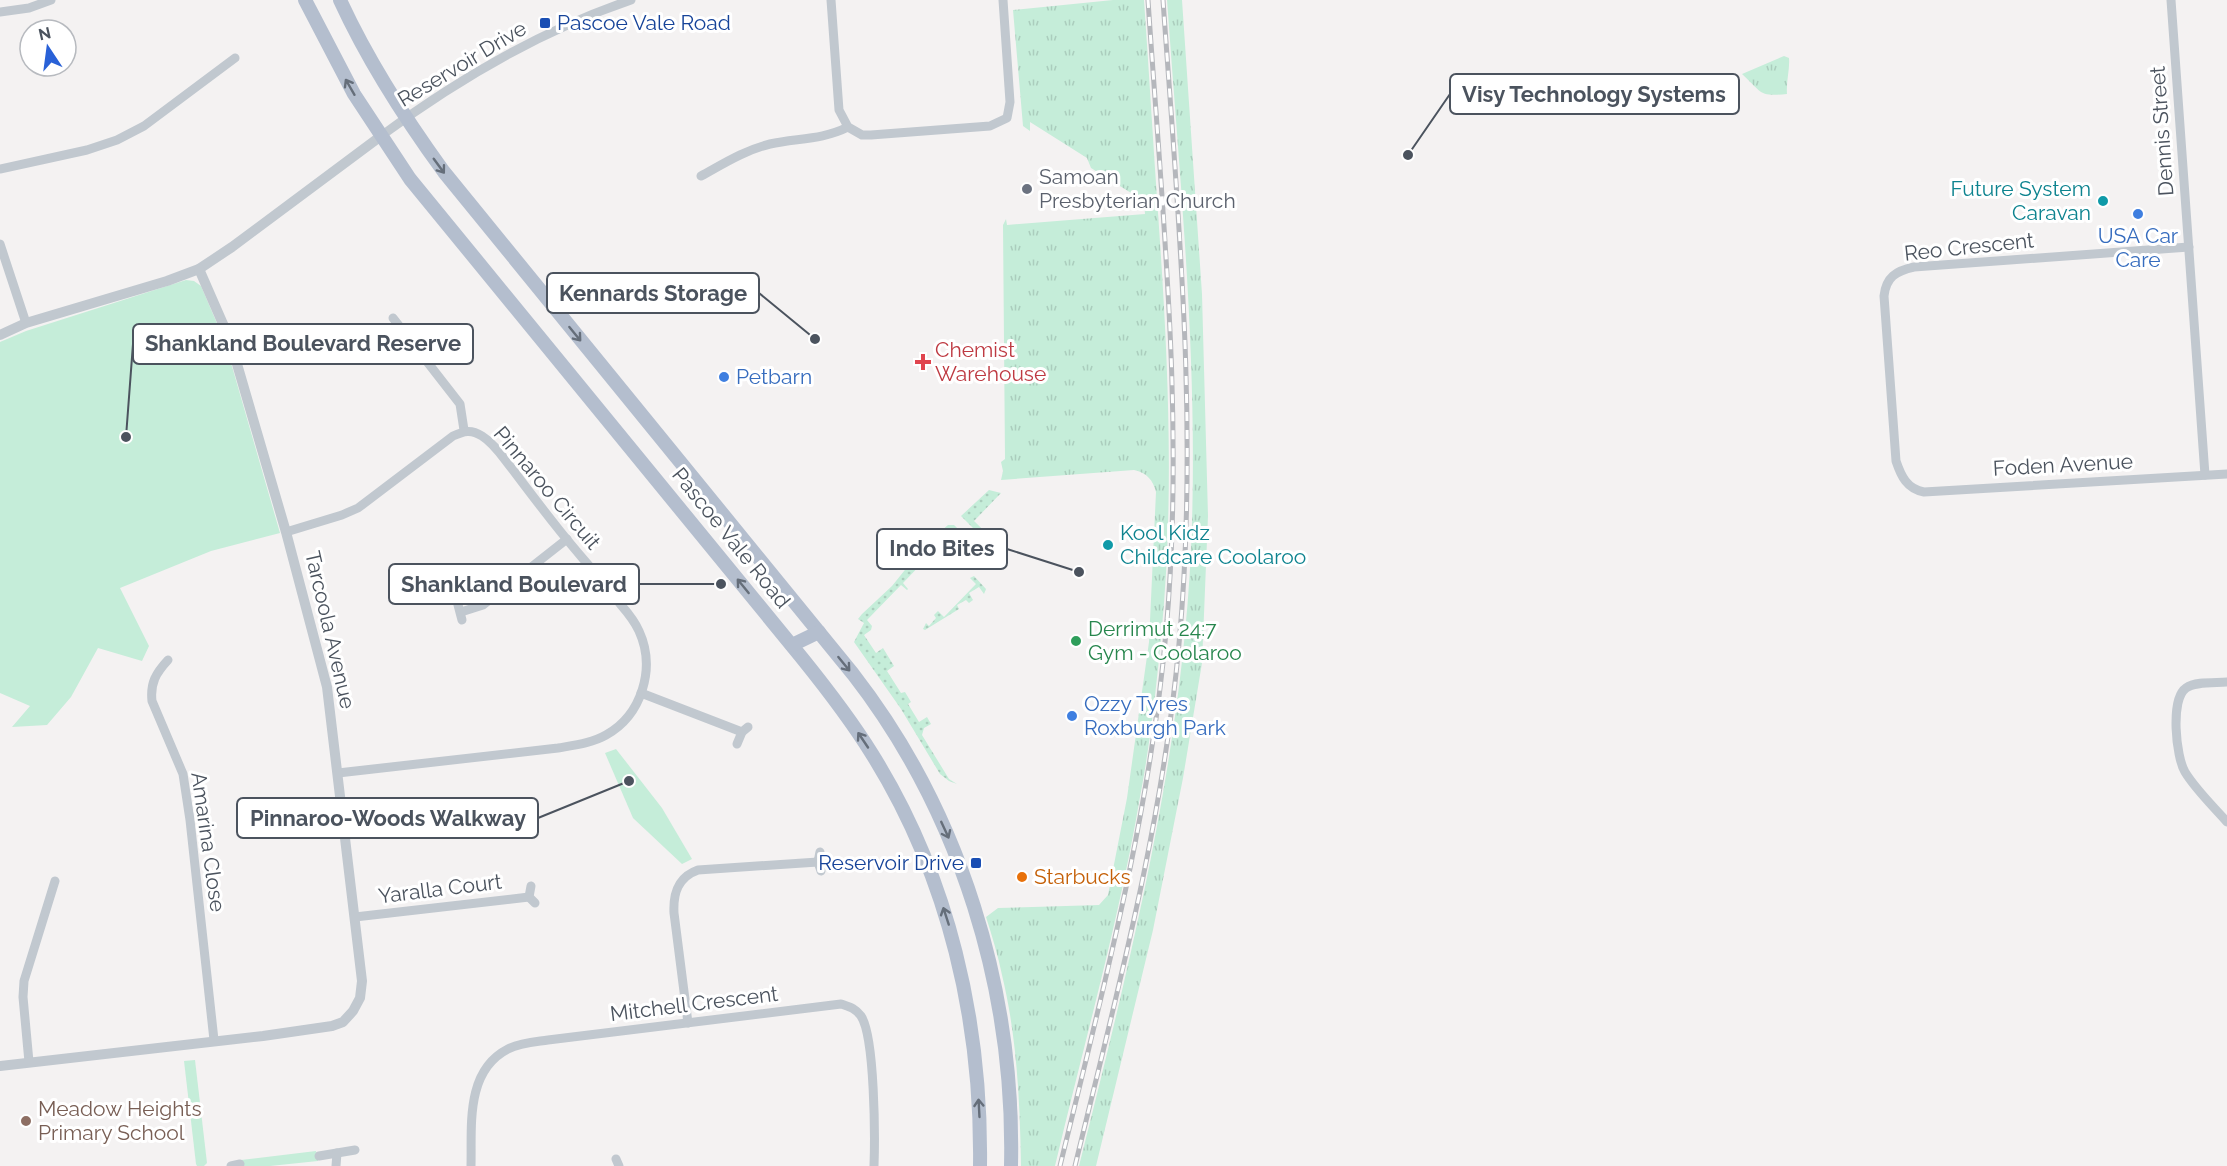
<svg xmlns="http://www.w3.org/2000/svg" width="2227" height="1166" viewBox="0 0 2227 1166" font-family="Raleway,sans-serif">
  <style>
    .grass { fill: url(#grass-tufts) }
    .park { fill: #c5edd9 }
    .garden { fill: url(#garden-dots) }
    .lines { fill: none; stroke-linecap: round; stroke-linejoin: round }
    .minor { stroke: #c1c8cf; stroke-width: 9 }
    .tertiary { stroke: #c1c8cf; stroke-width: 10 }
    .primary { stroke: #b4bece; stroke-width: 14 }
    .rail-casing { stroke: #b5b7bc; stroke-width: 5 }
    .rail { stroke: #fff; stroke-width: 3; stroke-dasharray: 9; stroke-linecap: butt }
    .oneway { stroke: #656e7a }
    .transit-dot { fill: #1a4fb4; stroke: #fff; stroke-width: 2 }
    .worship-dot { fill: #6b7280; stroke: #fff; stroke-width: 2 }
    .culture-dot { fill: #0f9aa8; stroke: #fff; stroke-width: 2 }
    .shop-dot { fill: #3f7fe0; stroke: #fff; stroke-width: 2 }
    .health-dot { fill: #e0444e; stroke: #fff; stroke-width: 2 }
    .leisure-dot { fill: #2e9e5b; stroke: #fff; stroke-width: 2 }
    .food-dot { fill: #e8710a; stroke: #fff; stroke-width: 2 }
    .education-dot { fill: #8d6e63; stroke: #fff; stroke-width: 2 }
    .labels { text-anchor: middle; stroke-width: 6; stroke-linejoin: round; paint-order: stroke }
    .transit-label { font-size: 21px; fill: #164399; stroke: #fff; text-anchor: start }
    .street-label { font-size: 21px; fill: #4b535e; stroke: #fff }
    .worship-label { font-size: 21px; fill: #5b616d; stroke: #fff; text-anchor: start }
    .culture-label { font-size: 21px; fill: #0d838f; stroke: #fff; text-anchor: end }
    .shop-label { font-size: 21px; fill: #366cbe; stroke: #fff; text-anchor: start }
    .health-label { font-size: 21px; fill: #be3a42; stroke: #fff; text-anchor: start }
    .leisure-label { font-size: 21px; fill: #27864d; stroke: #fff; text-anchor: start }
    .food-label { font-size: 21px; fill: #c56008; stroke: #fff; text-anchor: start }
    .education-label { font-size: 21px; fill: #785e54; stroke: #fff; text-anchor: start }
    .leader { fill: none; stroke: #4b535e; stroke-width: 2 }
    .callout-dot { fill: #4b535e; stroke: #fff; stroke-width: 2 }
    .callout { fill: #fff; stroke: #4b535e; stroke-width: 2 }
    .callout-label { font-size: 22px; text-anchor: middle; font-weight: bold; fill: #4b535e }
  </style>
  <defs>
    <pattern id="grass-tufts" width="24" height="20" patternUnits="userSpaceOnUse" patternTransform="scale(1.5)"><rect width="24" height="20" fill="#c5edd9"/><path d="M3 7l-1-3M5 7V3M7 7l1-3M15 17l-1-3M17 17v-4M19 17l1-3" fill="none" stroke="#abcdbd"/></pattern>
    <pattern id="garden-dots" width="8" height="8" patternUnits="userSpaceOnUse" patternTransform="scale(1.5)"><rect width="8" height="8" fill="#c5edd9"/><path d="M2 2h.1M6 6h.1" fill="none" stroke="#abcdbd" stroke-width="1.8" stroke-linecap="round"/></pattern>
  </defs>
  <rect width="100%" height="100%" fill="#f4f2f2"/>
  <g class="grass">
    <path d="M1113 0H1144C1149 71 1153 142 1158 213 1168 355 1175 496 1161 638 1156 691 1150 745 1140 797 1119 921 1084 1043 1055 1166H1021C1020 1102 1017 1037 1002 975 998 955 992 936 986 917L998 908 1099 905 1108 895 1127 798 1149 642 1156 492C1153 480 1147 473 1134 470L1001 480 1003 471 1001 462 1005 459 1003 225 1006 219 1007 225 1145 214 1144 201 1091 168 1087 158 1030 122V131L1023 126 1013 10Z"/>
    <path d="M1167 0H1182L1202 294 1208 516 1202 663 1183 778 1153 930 1096 1166H1079C1130 963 1181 760 1191 550 1199 367 1180 183 1167 0Z"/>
    <path d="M1784 56 1789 58C1790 70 1786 81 1787 94 1758 97 1762 92 1742 74Z"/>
  </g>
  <g class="park">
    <polygon points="186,280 194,281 201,286 225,342 280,533 211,551 120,588 149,646 142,661 98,648 71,697 47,725 12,727 30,706 0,693 0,342 26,331"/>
    <polygon points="616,749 662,808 692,859 682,864 633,818 605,753"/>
    <polygon points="195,1060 207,1163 204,1166 197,1166 196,1164 184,1061"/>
    <polygon points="316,1151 318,1161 270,1166 241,1166 241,1160"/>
  </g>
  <g class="garden">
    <polygon points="989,490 1001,493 974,521 1004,550 1002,551 996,545 993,548 961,516"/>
    <polygon points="948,525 954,525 989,559 985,563 959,537 953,543 947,537 903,583 908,589 907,590 901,585 867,620 872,626 871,630 864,635 876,653 883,648 894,666 887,671 901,693 905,692 911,702 908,704 919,722 927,717 931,724 924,728 922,735 949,779 957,784 949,781 940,774 901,709 854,642 864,623 858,619 862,614 892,586 925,545"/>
    <polygon points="974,576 986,589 984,594 979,587 969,593 973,600 969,603 966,600 957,605 959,609 925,630 923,629 926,623 929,626 936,618 934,615 938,611 944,617 976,584 970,578"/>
  </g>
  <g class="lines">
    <g class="minor">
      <polyline points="831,0 839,110 848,127 862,135 871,135 990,126 1007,118 1010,102 1003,0"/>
      <polyline points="2171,0 2205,475"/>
      <polyline points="0,12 29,8 51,0"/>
      <path d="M381 136C457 80 542 30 631 0"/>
      <polyline points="0,169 87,150 117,140 144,126 235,58"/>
      <path d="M701 176C723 164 745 150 770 144 797 138 822 140 848 127"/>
      <polyline points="0,244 26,323"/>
      <path d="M2189 247 1914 267C1896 271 1886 277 1884 296L1896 461C1901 476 1907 489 1924 492L2227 474"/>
      <polyline points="393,318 460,404 464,430"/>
      <path d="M286 532 342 515 358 508 453 436C464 431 471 429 482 436 495 444 503 458 513 470 528 490 544 511 560 531 580 556 602 580 621 605 628 613 635 622 639 631 656 668 642 715 606 735 592 743 575 745 558 748L338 773"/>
      <polyline points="457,601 462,620"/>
      <polyline points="461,612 483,605 567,539"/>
      <path d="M168 660C156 673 150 683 152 701L183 774 190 820 214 1040"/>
      <path d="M2227 682C2215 683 2196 681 2186 688 2170 699 2176 757 2185 772 2196 790 2213 806 2227 822"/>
      <polyline points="641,693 742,732"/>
      <polyline points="737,744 742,732 748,727"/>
      <polyline points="820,852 818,862 821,871"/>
      <polyline points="531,886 529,897 535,903"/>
      <polyline points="355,917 529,897"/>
      <path d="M688 1023 674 913C673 893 678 877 698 870L818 862"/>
      <polyline points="29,1062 23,997 24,981 55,881"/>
      <polyline points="319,1156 355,1150"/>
      <polyline points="616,1159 619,1166"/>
      <polyline points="231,1166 240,1164"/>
      <polyline points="336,1166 337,1153"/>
      <path d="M471 1166C472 1126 465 1071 508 1049 520 1043 535 1042 548 1040L841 1004C850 1007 855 1008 861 1016 875 1037 875 1138 874 1166"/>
    </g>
    <g class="tertiary">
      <polyline points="0,335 26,323 167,281 199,269 232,247 381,136"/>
      <polyline points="0,1066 263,1036 332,1026 343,1022 353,1011 360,998 362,981 327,687 286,532 230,340 199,269"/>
    </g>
    <g class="primary">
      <path d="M305 0 354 94 410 179 802 658C827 689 851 720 872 754 949 877 982 1022 980 1166"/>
      <path d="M340 0C368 61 404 117 444 172L853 674C961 813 1015 991 1011 1166"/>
      <polyline points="792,645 819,632"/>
    </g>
    <defs>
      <g id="rail">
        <path d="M1060 1166C1103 990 1150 814 1166 632 1185 422 1162 210 1148 0"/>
        <path d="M1075 1166C1117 993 1163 822 1179 644 1199 429 1178 214 1163 0"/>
      </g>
    </defs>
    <use href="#rail" class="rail-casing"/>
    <use href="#rail" class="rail"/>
  </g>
  <defs><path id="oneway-shaft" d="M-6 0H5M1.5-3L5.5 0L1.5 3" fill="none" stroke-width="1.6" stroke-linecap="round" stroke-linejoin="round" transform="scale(1.5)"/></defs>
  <g class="oneway">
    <use href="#oneway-shaft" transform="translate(350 87) rotate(-120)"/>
    <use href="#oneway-shaft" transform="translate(439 166) rotate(54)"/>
    <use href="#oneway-shaft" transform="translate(575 334) rotate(51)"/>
    <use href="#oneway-shaft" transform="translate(743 586) rotate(-129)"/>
    <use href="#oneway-shaft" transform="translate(844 664) rotate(51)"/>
    <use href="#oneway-shaft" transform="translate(863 740) rotate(-124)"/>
    <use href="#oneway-shaft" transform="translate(945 830) rotate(65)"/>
    <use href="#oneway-shaft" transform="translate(946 916) rotate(-108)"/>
    <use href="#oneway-shaft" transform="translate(979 1108) rotate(-93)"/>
  </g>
  <g class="transit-dot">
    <rect x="539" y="17" width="12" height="12" rx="3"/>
    <rect x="970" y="857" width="12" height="12" rx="3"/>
  </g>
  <circle class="worship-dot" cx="1027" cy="189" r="6"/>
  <g class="culture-dot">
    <circle cx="2103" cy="201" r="6"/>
    <circle cx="1108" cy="545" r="6"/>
  </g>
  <g class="shop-dot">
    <circle cx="2138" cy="214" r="6"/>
    <circle cx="724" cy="377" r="6"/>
    <circle cx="1072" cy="716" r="6"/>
  </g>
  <path class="health-dot" d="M920 353h6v6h6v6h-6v6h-6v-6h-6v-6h6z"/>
  <circle class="leisure-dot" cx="1076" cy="641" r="6"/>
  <circle class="food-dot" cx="1022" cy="877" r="6"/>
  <circle class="education-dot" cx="26" cy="1121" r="6"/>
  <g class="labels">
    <g class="transit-label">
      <text x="557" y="30">Pascoe Vale Road</text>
      <text x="964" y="870" text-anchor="end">Reservoir Drive</text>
    </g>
    <g class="street-label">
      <text transform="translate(462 64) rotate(-31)" y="7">Reservoir Drive</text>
      <text transform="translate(2162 131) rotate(-94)" y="7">Dennis Street</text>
      <text transform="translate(1969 247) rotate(-6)" y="7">Reo Crescent</text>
      <text transform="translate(2063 465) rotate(-3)" y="7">Foden Avenue</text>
      <text transform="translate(547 488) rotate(50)" y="7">Pinnaroo Circuit</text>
      <text transform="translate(731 538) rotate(51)" y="7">Pascoe Vale Road</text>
      <text transform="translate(330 630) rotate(77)" y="7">Tarcoola Avenue</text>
      <text transform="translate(208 842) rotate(82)" y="7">Amarina Close</text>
      <text transform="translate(440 889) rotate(-7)" y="7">Yaralla Court</text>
      <text transform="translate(694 1004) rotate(-7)" y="7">Mitchell Crescent</text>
    </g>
    <g class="worship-label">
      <text x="1039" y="184">Samoan<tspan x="1039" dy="24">Presbyterian Church</tspan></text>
    </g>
    <g class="culture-label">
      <text x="2091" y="196">Future System<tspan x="2091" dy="24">Caravan</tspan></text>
      <text x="1120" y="540" text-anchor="start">Kool Kidz<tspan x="1120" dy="24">Childcare Coolaroo</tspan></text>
    </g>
    <g class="shop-label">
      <text x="2138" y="243" text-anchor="middle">USA Car<tspan x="2138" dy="24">Care</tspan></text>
      <text x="736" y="384">Petbarn</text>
      <text x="1084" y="711">Ozzy Tyres<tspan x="1084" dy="24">Roxburgh Park</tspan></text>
    </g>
    <g class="health-label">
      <text x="935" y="357">Chemist<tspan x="935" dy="24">Warehouse</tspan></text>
    </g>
    <g class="leisure-label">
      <text x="1088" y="636">Derrimut 24:7<tspan x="1088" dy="24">Gym - Coolaroo</tspan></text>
    </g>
    <g class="food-label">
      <text x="1034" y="884">Starbucks</text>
    </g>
    <g class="education-label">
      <text x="38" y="1116">Meadow Heights<tspan x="38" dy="24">Primary School</tspan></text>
    </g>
  </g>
  <path class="leader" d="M1408 155L1450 94M815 339L759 293M126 437L133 344M1079 572L1007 549M721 584L639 584M629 781L538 818"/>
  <g class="callout-dot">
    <circle cx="1408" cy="155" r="6"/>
    <circle cx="815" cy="339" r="6"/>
    <circle cx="126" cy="437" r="6"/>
    <circle cx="1079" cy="572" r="6"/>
    <circle cx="721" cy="584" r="6"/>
    <circle cx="629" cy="781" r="6"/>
  </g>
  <g class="callout">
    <rect x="1450" y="74" width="289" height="40" rx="6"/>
    <rect x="547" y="273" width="212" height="40" rx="6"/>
    <rect x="133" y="324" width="340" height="40" rx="6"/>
    <rect x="877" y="529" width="130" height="40" rx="6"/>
    <rect x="389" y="564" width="250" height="40" rx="6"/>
    <rect x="237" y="798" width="301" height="40" rx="6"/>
  </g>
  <g class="callout-label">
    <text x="1594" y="102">Visy Technology Systems</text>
    <text x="653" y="301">Kennards Storage</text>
    <text x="303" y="351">Shankland Boulevard Reserve</text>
    <text x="942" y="556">Indo Bites</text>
    <text x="514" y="592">Shankland Boulevard</text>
    <text x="388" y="826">Pinnaroo-Woods Walkway</text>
  </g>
  <g transform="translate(48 48) rotate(347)"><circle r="28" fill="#ffffff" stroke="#b7babf" stroke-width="1.5"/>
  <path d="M0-4.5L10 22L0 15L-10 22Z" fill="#2961d7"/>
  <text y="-9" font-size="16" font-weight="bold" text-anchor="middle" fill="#4b535e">N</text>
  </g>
</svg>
